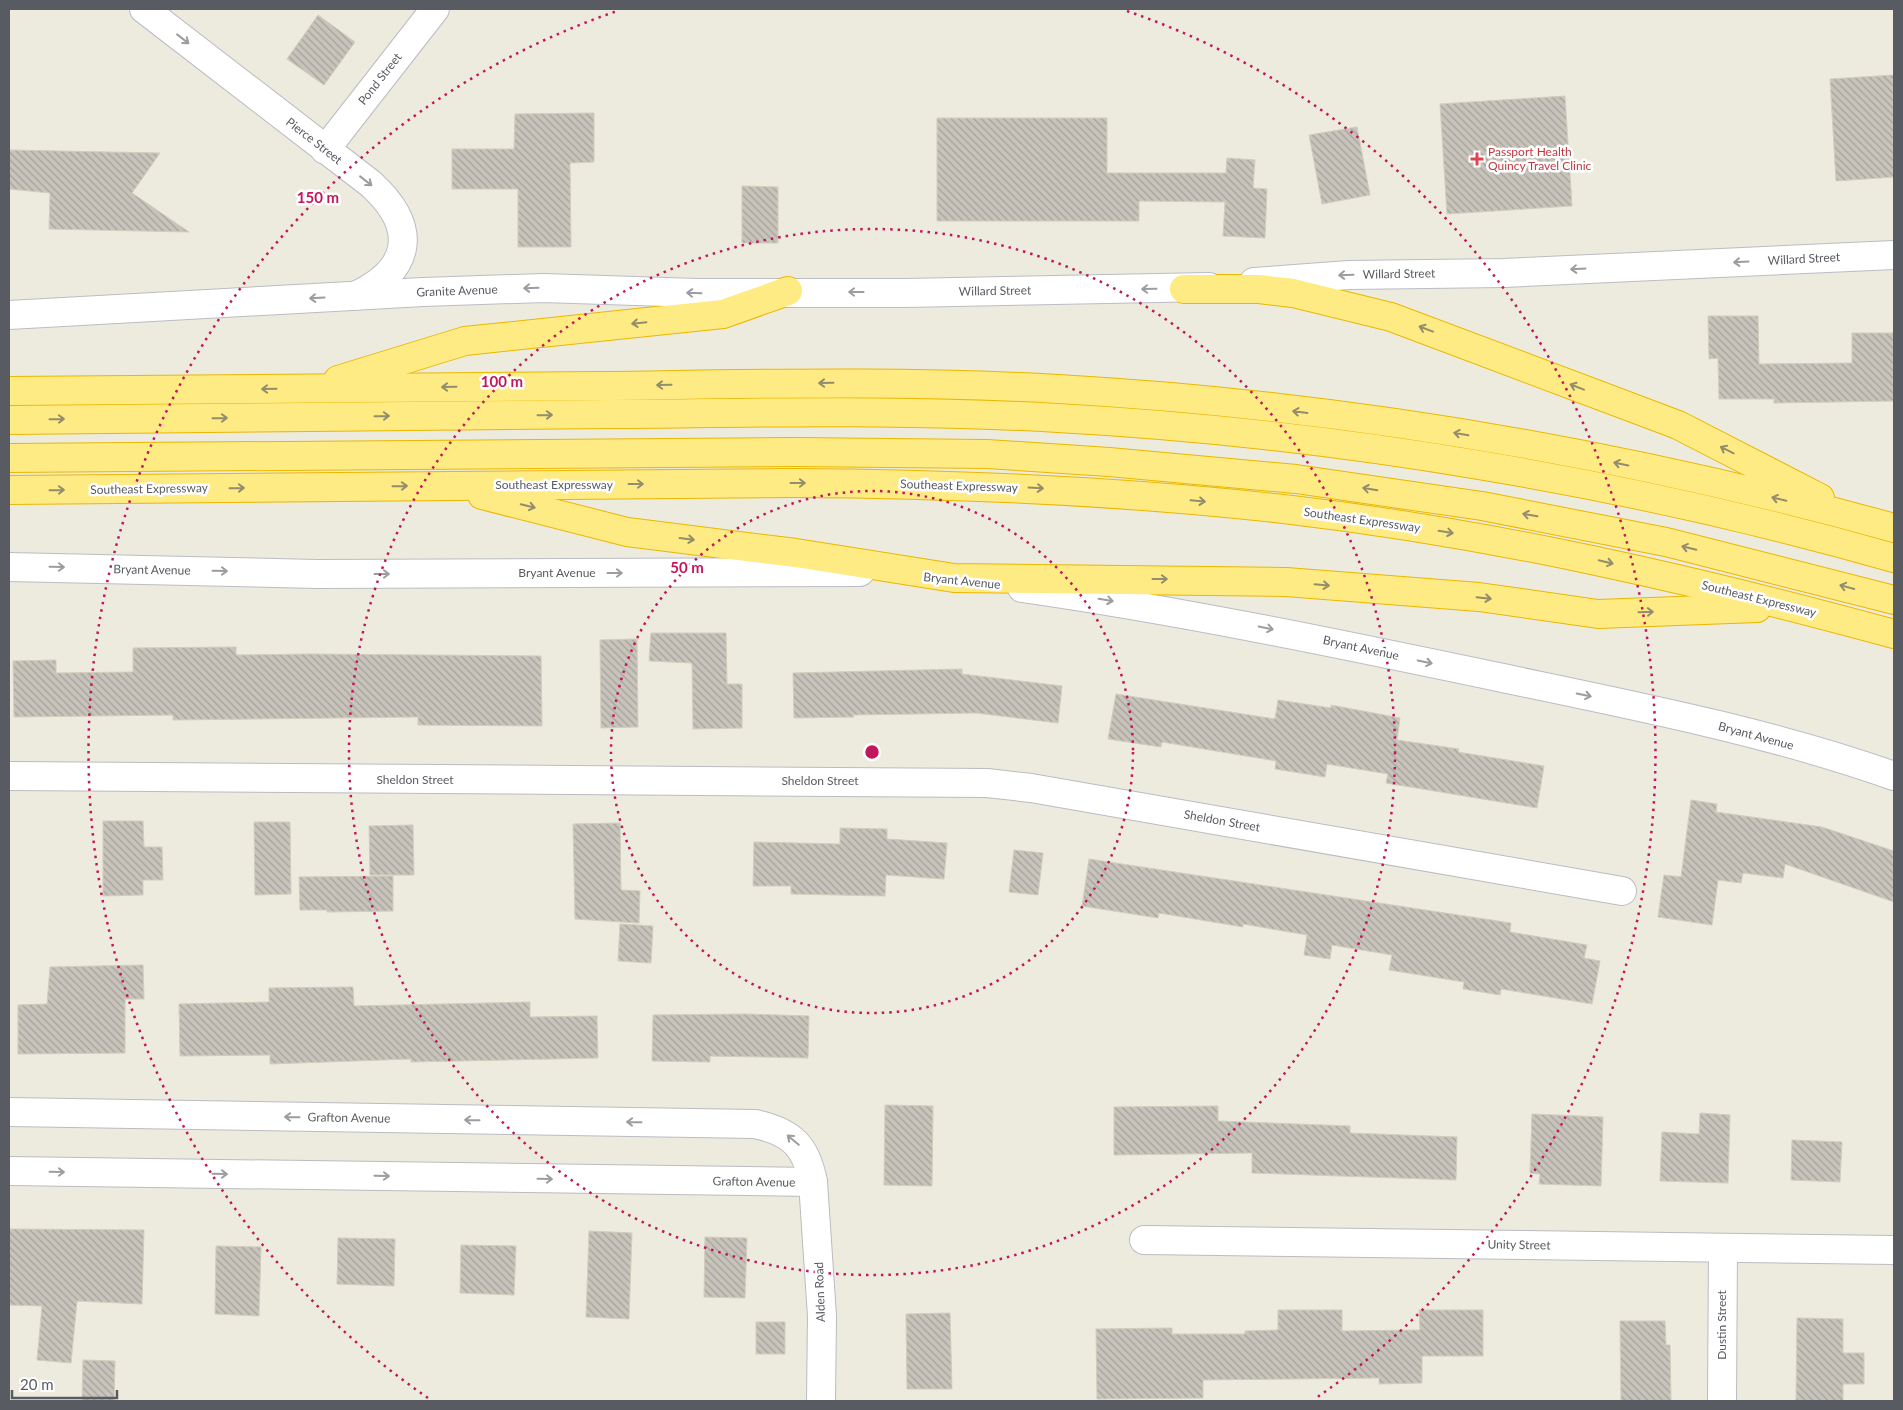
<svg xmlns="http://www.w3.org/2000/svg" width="1903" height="1410" viewBox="0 0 1903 1410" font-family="Lato,sans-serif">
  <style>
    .building { fill: url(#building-back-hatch); stroke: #d2cdbc }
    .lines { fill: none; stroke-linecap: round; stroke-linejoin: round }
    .minor-casing { stroke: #babcc2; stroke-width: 30 }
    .secondary-casing { stroke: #babdc4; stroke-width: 30 }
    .motorway-casing { stroke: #ebb700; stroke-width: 30 }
    .minor { stroke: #fff; stroke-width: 28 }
    .secondary { stroke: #fff; stroke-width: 28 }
    .motorway { stroke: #ffeb83; stroke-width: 28 }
    .oneway { stroke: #9b9da0 }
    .oneway2 { stroke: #928d6d }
    .ring { fill: none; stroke: #c2185b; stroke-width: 2.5; stroke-dasharray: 2.5 5 }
    .health-dot { fill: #e0444e; stroke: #fff; stroke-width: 2 }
    .labels { text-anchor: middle; stroke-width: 5; stroke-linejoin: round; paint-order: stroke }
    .street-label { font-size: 12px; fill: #585b61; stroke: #fff }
    .health-label { font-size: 12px; fill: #be3a42; stroke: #fff; text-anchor: start }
    .centre { fill: #c2185b; stroke: #fff; stroke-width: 2.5 }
    .ring-label { font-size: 15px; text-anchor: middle; font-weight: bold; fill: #c2185b; stroke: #fff; stroke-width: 5; stroke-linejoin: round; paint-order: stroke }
  </style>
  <defs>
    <pattern id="building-back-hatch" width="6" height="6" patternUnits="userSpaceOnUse" patternTransform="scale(1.25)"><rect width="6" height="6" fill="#c8c4bb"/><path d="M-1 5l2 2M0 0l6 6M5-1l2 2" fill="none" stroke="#a5a29b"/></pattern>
  </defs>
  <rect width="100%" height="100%" fill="#edebde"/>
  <g class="building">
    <polygon points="318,15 355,42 324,85 287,59"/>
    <polygon points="1894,75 1894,177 1836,181 1830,79"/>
    <polygon points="1565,96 1572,206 1447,214 1440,104"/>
    <polygon points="594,113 594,162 570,163 571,247 518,247 518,189 452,189 452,149 514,149 515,114"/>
    <polygon points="937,118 1107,118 1107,173 1226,173 1227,158 1255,160 1253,188 1267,189 1265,238 1223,236 1225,202 1139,201 1139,221 937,221"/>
    <polygon points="1357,127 1370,195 1322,204 1309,135"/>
    <polygon points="9,150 160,153 132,193 189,232 49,229 50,193 9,189"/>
    <polygon points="742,186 778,187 778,243 742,243"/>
    <polygon points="1708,316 1758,316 1759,364 1852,363 1852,333 1894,333 1894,401 1774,403 1774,399 1719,399 1718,358 1709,359"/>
    <polygon points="651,633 726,633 727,684 742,684 742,728 693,729 692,663 649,661"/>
    <polygon points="637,639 638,727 601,728 600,640"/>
    <polygon points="236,647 236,655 311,654 541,656 542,726 418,725 418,717 173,720 173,715 14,717 13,661 56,660 56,673 133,672 133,648"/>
    <polygon points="962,669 962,674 1062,686 1058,723 976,713 853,715 854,717 794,718 793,673"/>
    <polygon points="1116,694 1275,719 1278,700 1331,708 1331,705 1400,718 1397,740 1459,749 1458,752 1544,766 1537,808 1386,783 1388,774 1327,764 1325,777 1275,769 1276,761 1162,742 1161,747 1108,739"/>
    <polygon points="1691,800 1717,804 1716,812 1822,827 1894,851 1894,902 1785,864 1783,878 1743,873 1741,883 1718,880 1712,925 1658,917 1664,875 1681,877"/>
    <polygon points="103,821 143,821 144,847 162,847 163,880 143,880 143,895 103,896"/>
    <polygon points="254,822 290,822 291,894 255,895"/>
    <polygon points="620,823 621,890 640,891 639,923 575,919 573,824"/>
    <polygon points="413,825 414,875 370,875 369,826"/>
    <polygon points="840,828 887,829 887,839 947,843 944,879 886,875 885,896 791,894 791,886 753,886 754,842 840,844"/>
    <polygon points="1014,850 1043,853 1038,895 1009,892"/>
    <polygon points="1089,859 1511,923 1510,932 1587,945 1584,958 1600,961 1592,1004 1501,989 1500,995 1463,989 1464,982 1389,970 1392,955 1332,945 1330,959 1304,955 1307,935 1243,924 1243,927 1159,913 1158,918 1082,906"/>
    <polygon points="393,876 393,911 327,912 327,910 300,910 299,877"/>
    <polygon points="620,924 653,926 651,963 618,961"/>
    <polygon points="143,965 144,999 125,999 125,1053 18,1054 18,1005 47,1004 50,967"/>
    <polygon points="353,987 354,1006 530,1002 530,1017 597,1016 598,1058 411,1062 411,1059 270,1064 270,1055 180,1056 179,1004 269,1002 269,988"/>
    <polygon points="746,1014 809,1016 808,1058 710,1056 710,1062 652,1061 653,1015"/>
    <polygon points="885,1105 933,1106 932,1186 884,1185"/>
    <polygon points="1218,1106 1218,1121 1350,1126 1350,1133 1457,1137 1456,1180 1252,1173 1252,1153 1114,1155 1114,1107"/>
    <polygon points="1700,1113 1730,1115 1728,1183 1660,1181 1662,1132 1699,1134"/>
    <polygon points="1532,1114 1603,1117 1601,1186 1539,1184 1540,1174 1530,1173"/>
    <polygon points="1792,1140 1842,1142 1840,1182 1791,1180"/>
    <polygon points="9,1229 144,1230 142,1304 77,1301 71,1363 37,1360 42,1306 9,1305"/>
    <polygon points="589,1231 632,1233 629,1319 586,1317"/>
    <polygon points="705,1237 747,1238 745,1298 704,1297"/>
    <polygon points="338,1238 395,1239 394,1286 337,1284"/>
    <polygon points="461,1245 516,1246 514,1295 460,1293"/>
    <polygon points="216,1246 261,1247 259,1316 215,1314"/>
    <polygon points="1278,1310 1342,1310 1342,1331 1420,1330 1419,1310 1483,1310 1483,1356 1422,1356 1422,1383 1379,1384 1379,1378 1203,1380 1203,1398 1097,1399 1096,1329 1172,1328 1172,1334 1245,1334 1245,1331 1278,1330"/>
    <polygon points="950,1313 952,1389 907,1389 906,1314"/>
    <polygon points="1797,1318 1843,1319 1843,1353 1864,1353 1864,1384 1843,1384 1843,1401 1796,1401"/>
    <polygon points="1620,1321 1665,1321 1666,1345 1670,1345 1671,1401 1621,1401"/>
    <rect x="756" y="1322" width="29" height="32"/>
    <polygon points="83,1360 115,1361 114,1401 82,1401"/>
  </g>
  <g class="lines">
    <defs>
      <g id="minor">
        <path d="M144 9 371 184C418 227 413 269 355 296"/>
        <polyline points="325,150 435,9"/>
        <polyline points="9,776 987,783 1031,788 1622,891"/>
        <path d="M9 1112 755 1124C792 1132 806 1146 813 1182L822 1316 821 1401"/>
        <polyline points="9,1171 813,1182"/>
        <polyline points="1144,1240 1894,1250"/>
        <polyline points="1722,1401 1723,1248"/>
      </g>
      <g id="secondary">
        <polyline points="1254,282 1349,275 1504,273 1894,255"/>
        <polyline points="9,315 423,292 543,288 697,293 905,293 1209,287"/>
        <polyline points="9,567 317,574 860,572"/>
        <path d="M1022 588C1182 611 1340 644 1498 677 1631 705 1766 731 1894 776"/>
      </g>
      <g id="motorway">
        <polyline points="1184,289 1259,289 1293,293 1391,317 1678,425 1820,498"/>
        <polyline points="338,380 465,341 723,314 788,291"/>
        <path d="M9 391C206 390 403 388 600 386 753 384 906 380 1058 389 1340 405 1623 453 1894 528"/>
        <path d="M9 420C209 418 410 416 610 414 759 413 909 409 1058 418 1335 433 1628 482 1894 558"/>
        <polyline points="9,458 795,452 987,454 1109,462 1296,479 1482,506 1666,542 1894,600"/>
        <path d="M9 490 795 483C961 484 1127 491 1292 510 1496 534 1696 580 1894 634"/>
        <polyline points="482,495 627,532 796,553 954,578 1286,582 1479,597 1598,614 1757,608"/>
      </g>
    </defs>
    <use href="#minor" class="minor-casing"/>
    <use href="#secondary" class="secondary-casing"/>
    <use href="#motorway" class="motorway-casing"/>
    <use href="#minor" class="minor"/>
    <use href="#secondary" class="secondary"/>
    <use href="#motorway" class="motorway"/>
  </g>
  <defs><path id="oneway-shaft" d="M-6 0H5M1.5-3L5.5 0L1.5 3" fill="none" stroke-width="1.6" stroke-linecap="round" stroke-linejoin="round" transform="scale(1.25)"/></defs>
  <g class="oneway">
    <use href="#oneway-shaft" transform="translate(183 39) rotate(38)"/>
    <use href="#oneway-shaft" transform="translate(366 181) rotate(38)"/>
    <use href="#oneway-shaft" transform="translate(1741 262) rotate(177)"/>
    <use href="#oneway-shaft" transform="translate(1578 269) rotate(177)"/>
    <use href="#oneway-shaft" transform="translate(1346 275) rotate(178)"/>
    <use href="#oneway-shaft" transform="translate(531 288) rotate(178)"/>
    <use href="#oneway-shaft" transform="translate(1149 289) rotate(179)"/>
    <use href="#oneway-shaft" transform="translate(856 292) rotate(-180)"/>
    <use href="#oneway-shaft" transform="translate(694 293) rotate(-178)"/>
    <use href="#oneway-shaft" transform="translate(317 298) rotate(177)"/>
    <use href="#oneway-shaft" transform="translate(57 567) rotate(1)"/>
    <use href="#oneway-shaft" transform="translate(220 571) rotate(1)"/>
    <use href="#oneway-shaft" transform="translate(615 573)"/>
    <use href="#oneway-shaft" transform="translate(382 574)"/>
    <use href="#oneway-shaft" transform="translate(1106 600) rotate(9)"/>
    <use href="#oneway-shaft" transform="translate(1266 628) rotate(11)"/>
    <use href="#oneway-shaft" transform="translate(1425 662) rotate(12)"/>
    <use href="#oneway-shaft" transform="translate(1584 695) rotate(12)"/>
    <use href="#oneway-shaft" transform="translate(292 1117) rotate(-179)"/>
    <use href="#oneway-shaft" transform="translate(472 1120) rotate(-179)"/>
    <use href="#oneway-shaft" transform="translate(634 1122) rotate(-179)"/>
    <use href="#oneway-shaft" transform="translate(793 1140) rotate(-140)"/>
    <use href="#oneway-shaft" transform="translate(57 1172) rotate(1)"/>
    <use href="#oneway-shaft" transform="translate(220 1174) rotate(1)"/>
    <use href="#oneway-shaft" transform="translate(382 1176) rotate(1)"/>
    <use href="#oneway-shaft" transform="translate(545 1179) rotate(1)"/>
  </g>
  <g class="oneway2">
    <use href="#oneway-shaft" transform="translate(639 323) rotate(174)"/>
    <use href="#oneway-shaft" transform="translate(1426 329) rotate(-159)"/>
    <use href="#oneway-shaft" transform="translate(826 383) rotate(179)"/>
    <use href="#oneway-shaft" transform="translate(664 385) rotate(179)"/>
    <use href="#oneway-shaft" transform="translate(449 387) rotate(179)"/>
    <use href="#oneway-shaft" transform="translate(1577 387) rotate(-159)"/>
    <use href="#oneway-shaft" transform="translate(269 389) rotate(179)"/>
    <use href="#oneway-shaft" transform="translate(1300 412) rotate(-173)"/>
    <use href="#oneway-shaft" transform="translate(545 415) rotate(-1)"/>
    <use href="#oneway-shaft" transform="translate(382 416) rotate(-1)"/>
    <use href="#oneway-shaft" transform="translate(220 418) rotate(-1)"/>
    <use href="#oneway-shaft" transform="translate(57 419) rotate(-1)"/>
    <use href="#oneway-shaft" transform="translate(1461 434) rotate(-170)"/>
    <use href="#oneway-shaft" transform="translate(1727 450) rotate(-153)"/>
    <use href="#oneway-shaft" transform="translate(1621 464) rotate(-168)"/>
    <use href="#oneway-shaft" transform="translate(798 483)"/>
    <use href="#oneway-shaft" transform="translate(636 484)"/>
    <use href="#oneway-shaft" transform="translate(400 486) rotate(-1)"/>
    <use href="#oneway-shaft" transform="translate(237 488) rotate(-1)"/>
    <use href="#oneway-shaft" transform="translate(1036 488) rotate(3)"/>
    <use href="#oneway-shaft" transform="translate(1370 489) rotate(-171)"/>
    <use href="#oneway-shaft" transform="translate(57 490) rotate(-1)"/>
    <use href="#oneway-shaft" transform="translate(1779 499) rotate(-167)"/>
    <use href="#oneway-shaft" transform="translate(1198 501) rotate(5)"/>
    <use href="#oneway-shaft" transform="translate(528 506) rotate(14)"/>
    <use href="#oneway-shaft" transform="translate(1530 515) rotate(-170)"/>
    <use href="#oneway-shaft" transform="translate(1446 532) rotate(9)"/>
    <use href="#oneway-shaft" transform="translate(687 539) rotate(7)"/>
    <use href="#oneway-shaft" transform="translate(1689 548) rotate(-167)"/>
    <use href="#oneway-shaft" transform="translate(1606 562) rotate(13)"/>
    <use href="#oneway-shaft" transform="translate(1160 579)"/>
    <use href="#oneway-shaft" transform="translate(1322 585) rotate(5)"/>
    <use href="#oneway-shaft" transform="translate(1847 587) rotate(-165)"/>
    <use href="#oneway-shaft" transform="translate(1484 598) rotate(6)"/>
    <use href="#oneway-shaft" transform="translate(1646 612) rotate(-2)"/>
  </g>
  <g class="ring">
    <circle cx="872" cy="752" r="261"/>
    <circle cx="872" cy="752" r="523"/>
    <path d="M428 1398A784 784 0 0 1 617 11M1127 11A784 784 0 0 1 1316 1398"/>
  </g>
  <path class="health-dot" d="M1474.5 151.5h5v5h5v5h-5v5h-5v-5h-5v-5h5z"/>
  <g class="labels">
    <g class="street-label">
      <text transform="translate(380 79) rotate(-52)" y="4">Pond Street</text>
      <text transform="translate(314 141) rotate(38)" y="4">Pierce Street</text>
      <text transform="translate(1804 259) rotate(-3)" y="4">Willard Street</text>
      <text transform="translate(1399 274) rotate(-1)" y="4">Willard Street</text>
      <text transform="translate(457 291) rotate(-2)" y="4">Granite Avenue</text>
      <text transform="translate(995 291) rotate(-1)" y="4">Willard Street</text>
      <text x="554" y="489">Southeast Expressway</text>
      <text transform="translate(959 486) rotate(2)" y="4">Southeast Expressway</text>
      <text transform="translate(149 489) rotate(-1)" y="4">Southeast Expressway</text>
      <text transform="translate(1362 520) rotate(8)" y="4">Southeast Expressway</text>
      <text transform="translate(152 570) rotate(1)" y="4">Bryant Avenue</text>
      <text x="557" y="577">Bryant Avenue</text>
      <text transform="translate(962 581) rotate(6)" y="4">Bryant Avenue</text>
      <text transform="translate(1759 599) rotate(14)" y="4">Southeast Expressway</text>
      <text transform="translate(1361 648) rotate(12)" y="4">Bryant Avenue</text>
      <text transform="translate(1756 736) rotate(15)" y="4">Bryant Avenue</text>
      <text x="415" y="784">Sheldon Street</text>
      <text x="820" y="785">Sheldon Street</text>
      <text transform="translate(1222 821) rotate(10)" y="4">Sheldon Street</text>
      <text transform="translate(349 1118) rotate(1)" y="4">Grafton Avenue</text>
      <text transform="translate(754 1182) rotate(1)" y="4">Grafton Avenue</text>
      <text transform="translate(1519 1245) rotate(1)" y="4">Unity Street</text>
      <text transform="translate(820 1292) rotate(-92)" y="4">Alden Road</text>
      <text transform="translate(1722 1325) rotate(-90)" y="4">Dustin Street</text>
    </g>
    <g class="health-label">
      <text x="1488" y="156">Passport Health<tspan x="1488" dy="14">Quincy Travel Clinic</tspan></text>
    </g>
  </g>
  <circle cx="872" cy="752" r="8" class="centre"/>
  <g class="ring-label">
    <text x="318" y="203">150 m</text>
    <text x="502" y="387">100 m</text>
    <text x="687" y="573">50 m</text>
  </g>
  <rect width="1903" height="1410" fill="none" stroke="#585b61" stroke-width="20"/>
  <path d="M12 1390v8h105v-8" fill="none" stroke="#585b61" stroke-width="2.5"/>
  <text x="20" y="1390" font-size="15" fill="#585b61" stroke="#ffffff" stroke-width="4" paint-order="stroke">20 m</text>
</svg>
